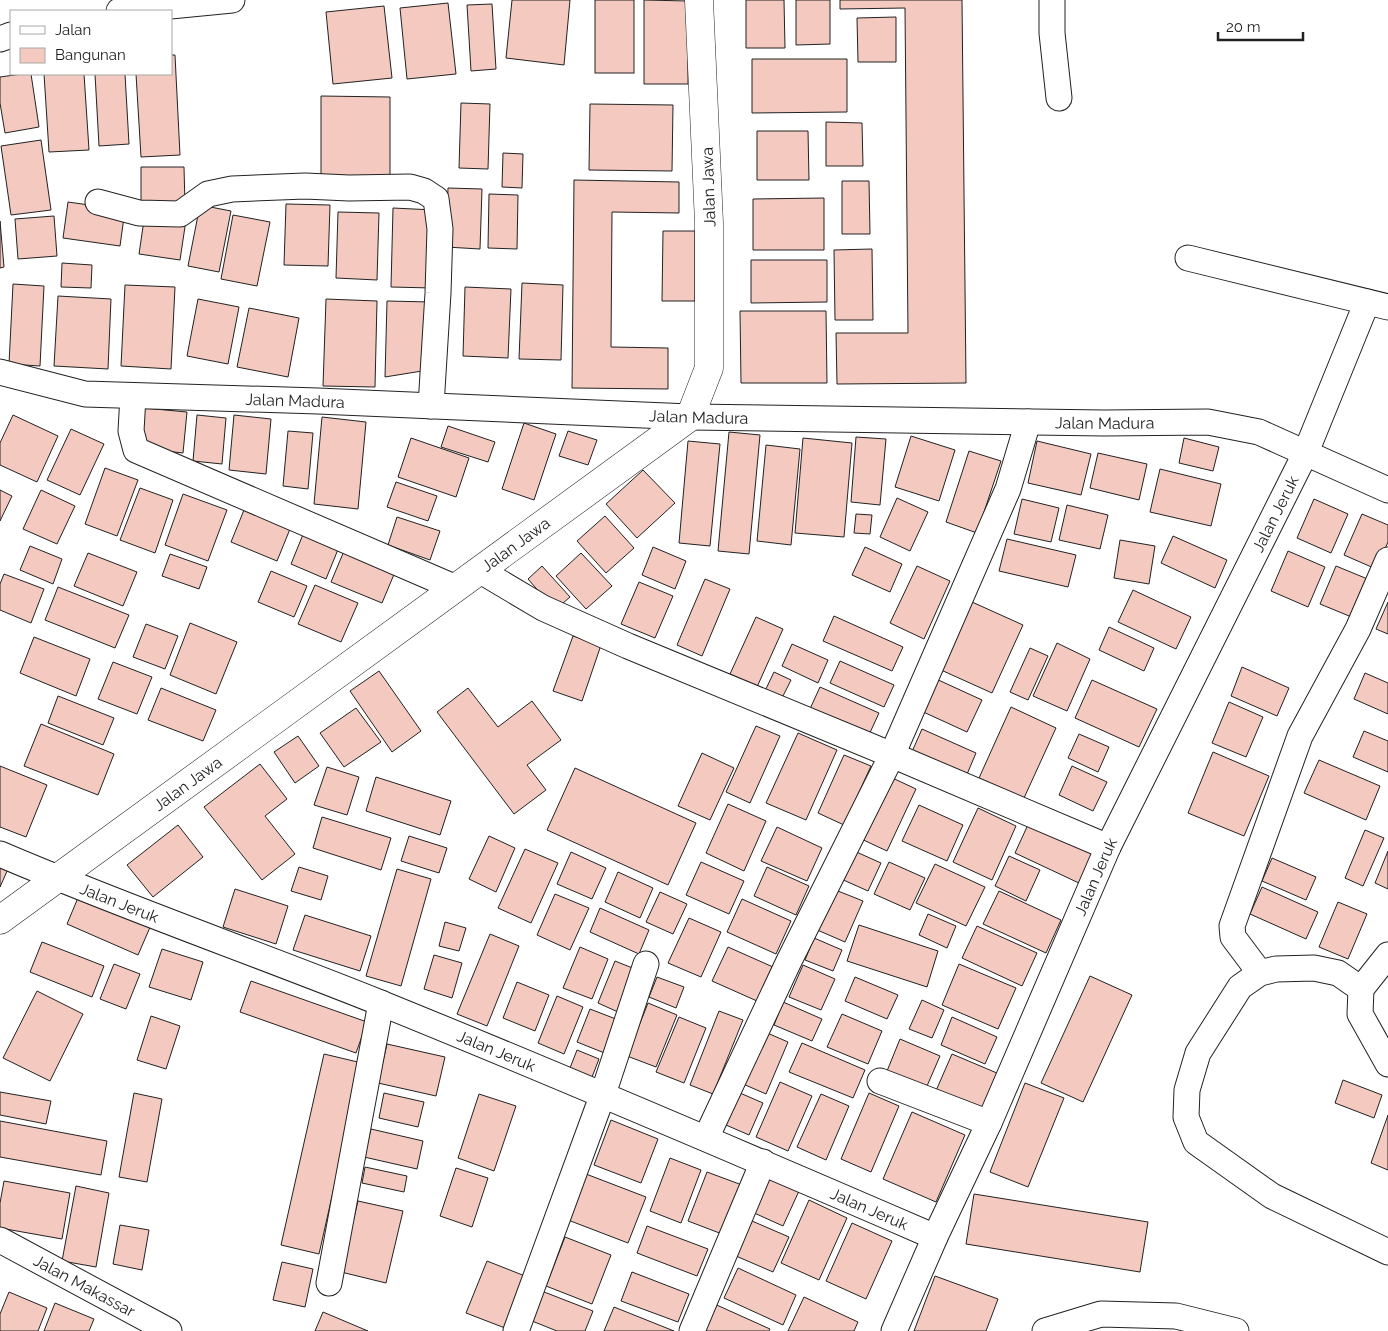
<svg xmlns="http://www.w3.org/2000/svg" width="1388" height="1331" viewBox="0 0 1388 1331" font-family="Raleway,sans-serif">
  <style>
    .building { fill: #f3c9c0; stroke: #222 }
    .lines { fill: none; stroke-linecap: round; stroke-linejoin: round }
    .street-casing { stroke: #222; stroke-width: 27 }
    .secondary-casing { stroke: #222; stroke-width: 29 }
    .street { stroke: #fff; stroke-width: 25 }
    .secondary { stroke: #fff; stroke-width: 28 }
    .labels { text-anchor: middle; stroke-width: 4; stroke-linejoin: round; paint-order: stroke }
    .street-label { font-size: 16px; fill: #222; stroke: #fff }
  </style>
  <rect width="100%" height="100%" fill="#fff"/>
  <g class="building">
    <polygon points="512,0 570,0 564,65 506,58"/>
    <rect x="595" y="0" width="39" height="73"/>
    <polygon points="644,0 688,1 688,84 644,84"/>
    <polygon points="746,0 784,0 785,48 746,48"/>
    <polygon points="796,0 830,0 830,44 796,45"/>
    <polygon points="840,0 962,0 966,383 837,384 836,333 908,333 905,8 840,9"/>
    <polygon points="448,3 456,74 407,79 400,8"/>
    <polygon points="492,4 496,69 471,71 467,5"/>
    <polygon points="384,6 392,78 333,84 326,12"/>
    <polygon points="896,17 896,62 858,62 857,18"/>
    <polygon points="171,55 175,55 180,155 141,157 136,74 171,74"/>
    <polygon points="752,59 847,59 847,112 752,113"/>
    <polygon points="22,74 31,74 39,127 5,133 0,103 0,77"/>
    <polygon points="44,74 84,74 89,150 49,152"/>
    <polygon points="95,74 125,74 129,144 99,146"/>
    <polygon points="321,96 390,97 390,177 321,176"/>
    <polygon points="461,103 490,104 488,169 459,168"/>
    <polygon points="590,104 673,105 672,171 589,170"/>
    <polygon points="826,122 862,123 863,166 826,166"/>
    <polygon points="757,131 808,131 809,180 757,180"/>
    <polygon points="41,140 51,210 11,215 1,146"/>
    <polygon points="503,153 523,154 522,188 502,187"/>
    <polygon points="141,167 184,167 185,206 141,206"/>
    <polygon points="574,180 679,182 679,213 612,212 611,347 668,348 668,389 572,388"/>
    <polygon points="842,181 869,181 870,234 842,234"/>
    <polygon points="448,188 482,189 480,249 446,247"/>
    <polygon points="489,194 518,195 517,249 488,248"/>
    <polygon points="824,198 824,250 753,250 753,199"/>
    <polygon points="68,202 125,210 120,246 63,238"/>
    <polygon points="286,204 330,205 328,266 284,265"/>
    <polygon points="200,205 231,211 219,272 188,266"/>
    <polygon points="393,208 434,210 432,288 391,287"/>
    <polygon points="338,212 379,213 377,280 336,278"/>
    <polygon points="145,213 186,220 180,260 139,254"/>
    <polygon points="233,215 270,222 257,286 221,279"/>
    <polygon points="54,216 57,256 18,259 15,219"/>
    <polygon points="0,221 4,267 0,268"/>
    <polygon points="663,231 695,231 695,301 662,301"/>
    <polygon points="872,249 873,320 835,320 834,250"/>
    <polygon points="751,260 827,260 827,302 751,303"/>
    <polygon points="62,263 92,265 91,288 61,287"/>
    <polygon points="522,283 563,285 561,360 519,359"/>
    <polygon points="13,284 44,286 40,366 9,364"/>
    <polygon points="125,285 175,287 171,369 121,366"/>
    <polygon points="465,287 511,289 508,358 463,356"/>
    <polygon points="58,296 111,299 108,369 54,366"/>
    <polygon points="198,299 239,307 228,364 187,356"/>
    <polygon points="326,299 377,301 375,387 323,386"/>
    <polygon points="387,301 431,302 422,371 385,377"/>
    <polygon points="249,308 299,318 288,377 237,367"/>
    <polygon points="740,311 826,311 827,383 741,383"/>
    <polygon points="144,408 187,412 183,453 140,448"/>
    <polygon points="13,415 58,436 37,482 0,465 0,443"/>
    <polygon points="197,415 226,418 222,464 193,461"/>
    <polygon points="234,415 271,419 266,474 229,470"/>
    <polygon points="322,417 366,422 358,509 314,504"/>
    <polygon points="524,423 556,434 534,500 502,489"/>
    <polygon points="448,426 495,442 488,462 441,447"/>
    <polygon points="71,429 104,444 80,495 47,480"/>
    <polygon points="288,431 313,433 308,489 283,486"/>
    <polygon points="568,431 597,440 588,465 559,456"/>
    <polygon points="729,432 760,435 749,554 718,551"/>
    <polygon points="911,436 955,450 939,501 895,487"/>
    <polygon points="856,437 886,439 880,505 851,502"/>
    <polygon points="411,438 469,458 456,497 398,477"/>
    <polygon points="803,438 852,443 844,537 795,533"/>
    <polygon points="1184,438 1219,447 1213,471 1179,463"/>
    <polygon points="688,441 720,444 710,546 679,543"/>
    <polygon points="1037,441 1091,454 1081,495 1028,483"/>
    <polygon points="766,445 800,449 791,545 757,541"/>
    <polygon points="969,451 1001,461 977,533 946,522"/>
    <polygon points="1098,453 1147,464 1139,500 1090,488"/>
    <polygon points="105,468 138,480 117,536 85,524"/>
    <polygon points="1160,469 1221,484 1211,526 1150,512"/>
    <polygon points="643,470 675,503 637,538 606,504"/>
    <polygon points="396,482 437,496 428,521 387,507"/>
    <polygon points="140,488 173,500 155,553 120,540"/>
    <polygon points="0,490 12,496 0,521"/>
    <polygon points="41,490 75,506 57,544 23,529"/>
    <polygon points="183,494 227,510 208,561 165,545"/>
    <polygon points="897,498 928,512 910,551 880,537"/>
    <polygon points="1022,499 1059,508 1051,542 1014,534"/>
    <polygon points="1314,499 1348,514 1331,553 1297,538"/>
    <polygon points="1067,505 1108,515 1100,549 1059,540"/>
    <polygon points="244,510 290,529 277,561 231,542"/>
    <polygon points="856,514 872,515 870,534 854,533"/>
    <polygon points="1362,514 1388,525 1388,542 1376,569 1344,555"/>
    <polygon points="605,516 634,548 606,573 577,541"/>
    <polygon points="397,517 440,531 430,560 388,545"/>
    <polygon points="304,532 339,547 326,579 291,564"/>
    <polygon points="1173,536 1227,560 1215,588 1161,563"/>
    <polygon points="1007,539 1076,555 1068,587 999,571"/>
    <polygon points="1120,540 1155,546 1149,584 1114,578"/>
    <polygon points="30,546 62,559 53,584 20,570"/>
    <polygon points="653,547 686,561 675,589 642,575"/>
    <polygon points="865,547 902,564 890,592 852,575"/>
    <polygon points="344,551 395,572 382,603 331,582"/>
    <polygon points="1288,551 1325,567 1308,607 1271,591"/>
    <polygon points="88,553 137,572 123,606 74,586"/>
    <polygon points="581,553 612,586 586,609 556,576"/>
    <polygon points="170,554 207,567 199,589 162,576"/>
    <polygon points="542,566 570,597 555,610 528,579"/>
    <polygon points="917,566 950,581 924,639 890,623"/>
    <polygon points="1336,566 1370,580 1354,618 1320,604"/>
    <polygon points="271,571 307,586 294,617 258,602"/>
    <polygon points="4,574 44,589 31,623 0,610 0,584"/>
    <polygon points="705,579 730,589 702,656 677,645"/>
    <polygon points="639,582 673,596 655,638 621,624"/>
    <polygon points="315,585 358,603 341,642 298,624"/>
    <polygon points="58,587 129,615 115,648 45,620"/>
    <polygon points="1133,590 1191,617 1176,649 1118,622"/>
    <polygon points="972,602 1023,625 992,693 941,670"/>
    <polygon points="1388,602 1388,634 1376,629"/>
    <polygon points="834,616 903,647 892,671 823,641"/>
    <polygon points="756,617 783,629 757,687 730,674"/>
    <polygon points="190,623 237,642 216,694 170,675"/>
    <polygon points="146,624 178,636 165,669 133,657"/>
    <polygon points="1109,627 1154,648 1144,671 1099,650"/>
    <polygon points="573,636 601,645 582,701 553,691"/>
    <polygon points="34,637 90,659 76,696 20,673"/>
    <polygon points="1057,643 1090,659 1067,711 1033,696"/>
    <polygon points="792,644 828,660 818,683 782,666"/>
    <polygon points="1030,648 1048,656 1028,700 1010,692"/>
    <polygon points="840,661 894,685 884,707 830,683"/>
    <polygon points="113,662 152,677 137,714 98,699"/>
    <polygon points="1242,667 1289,688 1277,716 1231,696"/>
    <polygon points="379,671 421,731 392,752 350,691"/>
    <polygon points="774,672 791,680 781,700 764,693"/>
    <polygon points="1365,673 1388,683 1388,714 1354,699"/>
    <polygon points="934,678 982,700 967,732 919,710"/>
    <polygon points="1092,680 1157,709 1139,747 1075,718"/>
    <polygon points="820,687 879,713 868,737 809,711"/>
    <polygon points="161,688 216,710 203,741 148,720"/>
    <polygon points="468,688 498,727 532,701 561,740 527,765 546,790 514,814 437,712"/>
    <polygon points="58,696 114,718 103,745 48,723"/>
    <polygon points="1229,702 1263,717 1246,757 1212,743"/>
    <polygon points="1011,707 1056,728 1024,798 979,778"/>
    <polygon points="356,708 381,742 344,767 320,733"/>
    <polygon points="41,724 114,754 98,795 24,766"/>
    <polygon points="756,726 780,736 750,803 726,792"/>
    <polygon points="922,729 976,753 965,779 911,754"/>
    <polygon points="1364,731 1388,741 1388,772 1353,757"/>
    <polygon points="798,733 837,750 806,820 766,803"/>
    <polygon points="1079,734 1109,747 1098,772 1068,758"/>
    <polygon points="298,736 319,766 295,783 274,752"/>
    <polygon points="1213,752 1269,776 1244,836 1188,813"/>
    <polygon points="702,753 734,768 710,820 678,806"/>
    <polygon points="844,755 871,766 844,825 818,813"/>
    <polygon points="1319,760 1380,786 1366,820 1304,793"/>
    <polygon points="260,764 287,799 265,816 295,854 262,880 204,807"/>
    <polygon points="0,766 47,785 26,837 0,827"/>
    <polygon points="1072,766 1107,782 1093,811 1059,795"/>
    <polygon points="327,767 359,777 347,815 314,805"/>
    <polygon points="575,768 696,823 668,885 547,830"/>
    <polygon points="886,775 916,789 887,851 857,837"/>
    <polygon points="376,777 451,801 440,835 366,811"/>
    <polygon points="728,804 766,821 744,871 706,853"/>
    <polygon points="919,805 963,825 947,861 902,841"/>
    <polygon points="978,808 1016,826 992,880 953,862"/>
    <polygon points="322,817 391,838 381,870 313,848"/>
    <polygon points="1031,818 1097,848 1081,884 1015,853"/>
    <polygon points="178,825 203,857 153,897 127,865"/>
    <polygon points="777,827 822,848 807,881 761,861"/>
    <polygon points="1365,830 1384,838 1363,886 1345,878"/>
    <polygon points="409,836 447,848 439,873 401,861"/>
    <polygon points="489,836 515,848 496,892 469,879"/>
    <polygon points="525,849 558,863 531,923 498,908"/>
    <polygon points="852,850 881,863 868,891 839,878"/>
    <polygon points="1388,851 1388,889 1375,883"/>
    <polygon points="571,852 606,868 592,899 557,884"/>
    <polygon points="1009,856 1040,870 1026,901 995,886"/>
    <polygon points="1272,858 1316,877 1306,900 1262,881"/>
    <polygon points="701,862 744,881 729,914 686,895"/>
    <polygon points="889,862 925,878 910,910 874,894"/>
    <polygon points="935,864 985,887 966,926 916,903"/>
    <polygon points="0,865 8,869 0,887"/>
    <polygon points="299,867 328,876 321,900 291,891"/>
    <polygon points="767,867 809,886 796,915 754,896"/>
    <polygon points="397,869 431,879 401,986 366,976"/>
    <polygon points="618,872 653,888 640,918 605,902"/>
    <polygon points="1262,887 1318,912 1306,939 1250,914"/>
    <polygon points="235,889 288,906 276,944 223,927"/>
    <polygon points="833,889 863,901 845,942 815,929"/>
    <polygon points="999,891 1061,920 1046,953 983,924"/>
    <polygon points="660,892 687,904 673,934 646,922"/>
    <polygon points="80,893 151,925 138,955 67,924"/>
    <polygon points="555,894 589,908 570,950 537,935"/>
    <polygon points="742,899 791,921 776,954 727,932"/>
    <polygon points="1338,902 1367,914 1348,959 1319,947"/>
    <polygon points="600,908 649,930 639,954 590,932"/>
    <polygon points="928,914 956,926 947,948 919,935"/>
    <polygon points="305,915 371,936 360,971 293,950"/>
    <polygon points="689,918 721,932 701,977 668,963"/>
    <polygon points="445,922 466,928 459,951 439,946"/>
    <polygon points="859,925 938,951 927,987 847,961"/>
    <polygon points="977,926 1037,953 1022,986 962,958"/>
    <polygon points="490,934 519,946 487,1026 457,1014"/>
    <polygon points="814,938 842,950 833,971 805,960"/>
    <polygon points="42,942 104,966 92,997 30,972"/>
    <polygon points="580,947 608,959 592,999 563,988"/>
    <polygon points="728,947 773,967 757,1001 712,981"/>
    <polygon points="162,949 203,962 191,1000 149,987"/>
    <polygon points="434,955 462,963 452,998 424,989"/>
    <polygon points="615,961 635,969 618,1012 598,1003"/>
    <polygon points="114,964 140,974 126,1009 100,999"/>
    <polygon points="959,964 1016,988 998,1029 942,1005"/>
    <polygon points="803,965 835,979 821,1010 789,997"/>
    <polygon points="1090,976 1132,995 1083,1102 1041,1083"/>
    <polygon points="657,977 684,987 676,1008 649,997"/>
    <polygon points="855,977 898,995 887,1019 845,1001"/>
    <polygon points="251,981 367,1022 356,1053 240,1012"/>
    <polygon points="517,982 549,995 535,1031 503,1018"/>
    <polygon points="37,991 83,1014 50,1081 3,1058"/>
    <polygon points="557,996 583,1007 564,1054 538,1043"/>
    <polygon points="922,1000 944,1010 932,1038 909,1029"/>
    <polygon points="783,1002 822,1019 812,1041 774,1025"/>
    <polygon points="648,1003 677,1015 656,1067 627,1056"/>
    <polygon points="590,1009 621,1021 607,1054 577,1042"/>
    <polygon points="719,1011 743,1020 713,1094 690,1085"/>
    <polygon points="842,1014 882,1031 868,1064 827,1047"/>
    <polygon points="151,1016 180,1026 166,1069 137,1060"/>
    <polygon points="679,1017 706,1028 684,1083 656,1072"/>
    <polygon points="952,1017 997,1037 985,1064 941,1045"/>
    <polygon points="765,1032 788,1042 766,1094 743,1084"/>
    <polygon points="900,1039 940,1056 924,1093 885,1076"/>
    <polygon points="802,1043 865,1070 853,1098 789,1072"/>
    <polygon points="387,1044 445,1057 436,1096 378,1083"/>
    <polygon points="577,1050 599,1059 592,1077 570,1068"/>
    <polygon points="324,1054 362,1063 319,1254 281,1245"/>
    <polygon points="952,1054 1004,1076 987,1115 935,1093"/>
    <polygon points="1343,1080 1382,1095 1374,1118 1335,1103"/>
    <polygon points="780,1082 812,1096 788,1151 756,1137"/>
    <polygon points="1025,1083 1064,1098 1028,1187 990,1172"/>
    <polygon points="0,1092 51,1101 46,1124 0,1115"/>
    <polygon points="134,1093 162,1099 147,1182 119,1177"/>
    <polygon points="384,1093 424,1102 418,1127 379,1118"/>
    <polygon points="740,1093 763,1103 749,1135 726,1125"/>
    <polygon points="869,1093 899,1106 871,1172 841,1159"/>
    <polygon points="479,1094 516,1106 494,1171 458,1158"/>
    <polygon points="821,1094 849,1106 826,1160 797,1147"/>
    <polygon points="912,1112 965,1135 936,1202 883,1179"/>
    <polygon points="1388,1115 1388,1170 1371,1163"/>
    <polygon points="611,1120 658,1139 641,1183 594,1165"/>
    <polygon points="0,1121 107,1141 101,1175 0,1157"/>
    <polygon points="371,1129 423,1141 417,1169 364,1157"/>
    <polygon points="670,1158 701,1170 681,1223 650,1211"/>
    <polygon points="365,1167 407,1176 404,1192 362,1183"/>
    <polygon points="456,1168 488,1178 472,1227 440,1216"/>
    <polygon points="707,1172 742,1185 722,1234 688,1221"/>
    <polygon points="586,1174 646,1197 628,1243 568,1220"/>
    <polygon points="768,1178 799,1191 783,1226 752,1212"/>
    <polygon points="4,1181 70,1193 62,1239 0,1228 0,1203"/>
    <polygon points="76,1186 109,1193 96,1267 62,1261"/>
    <polygon points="974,1194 1148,1222 1140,1272 966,1244"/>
    <polygon points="809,1200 847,1218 819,1280 781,1263"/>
    <polygon points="358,1201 403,1211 386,1283 341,1272"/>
    <polygon points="752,1221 789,1237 773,1272 736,1256"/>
    <polygon points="852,1223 892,1241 866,1299 826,1281"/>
    <polygon points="120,1225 149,1230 142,1270 113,1264"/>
    <polygon points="647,1226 708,1249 697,1276 637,1253"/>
    <polygon points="565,1237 611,1255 592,1304 546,1286"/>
    <polygon points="487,1261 525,1276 505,1328 466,1313"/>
    <polygon points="282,1262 313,1269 305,1307 273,1300"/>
    <polygon points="738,1268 796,1295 783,1325 724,1298"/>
    <polygon points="632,1272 689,1294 678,1322 621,1301"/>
    <polygon points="935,1276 998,1299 986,1331 914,1331"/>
    <polygon points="539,1290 593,1311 585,1331 557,1331 527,1319"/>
    <polygon points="9,1292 47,1308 38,1331 0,1331 0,1314"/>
    <polygon points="804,1297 858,1322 854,1331 788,1331"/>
    <polygon points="710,1302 770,1329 769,1331 697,1331"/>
    <polygon points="55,1303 94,1319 89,1331 44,1331"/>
    <polygon points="614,1307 674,1331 604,1331"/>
    <polygon points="323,1312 368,1331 315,1331"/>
  </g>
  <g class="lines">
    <defs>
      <g id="street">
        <polyline points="1052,0 1052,33 1059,98"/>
        <polyline points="119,11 232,0"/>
        <polyline points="0,39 11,35"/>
        <polyline points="98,202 139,213 180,214 208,194 232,189 305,186 349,188 410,187 424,191 436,199 440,229 438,293 431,406"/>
        <polyline points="1188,258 1388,307"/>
        <path id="s1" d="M0 372 85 394 318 401 690 417 1104 423 1208 422 1259 432 1388 490"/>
        <polyline points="133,396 131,431 136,450 456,588"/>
        <polyline points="479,570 543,608 628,646 892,755 1108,847"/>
        <path id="s2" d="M0 854C126 908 256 953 383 1004 568 1079 752 1158 935 1237L989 1123 1108 847 1306 452 1367 302"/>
        <polyline points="1388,955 1361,989 1360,1014 1388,1064"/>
        <polyline points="1260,973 1233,937 1232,926 1300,736 1358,629 1388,560"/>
        <polyline points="1361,989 1338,973 1314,968 1276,969 1260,973 1240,987 1198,1053 1187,1090 1186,1117 1196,1142 1272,1196 1388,1252"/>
        <polyline points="880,1081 989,1123"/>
        <polyline points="706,1138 789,961 892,755 1008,489 1028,422"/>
        <path id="s3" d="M0 1240 169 1331"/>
        <polyline points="329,1283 381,1003"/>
        <polyline points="516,1331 603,1094 646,964"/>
        <polyline points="692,1331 763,1162"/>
        <polyline points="894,1331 935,1237"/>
        <polyline points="1045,1331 1101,1314 1176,1316 1236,1331"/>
      </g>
      <g id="secondary">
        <path id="s4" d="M0 920 690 417 709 368V223L699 0"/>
      </g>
    </defs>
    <use href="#street" class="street-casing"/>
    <use href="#secondary" class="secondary-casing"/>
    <use href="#street" class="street"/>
    <use href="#secondary" class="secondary"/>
  </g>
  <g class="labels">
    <g class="street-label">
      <text transform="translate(708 187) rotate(-92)" y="6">Jalan Jawa</text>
      <text dy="6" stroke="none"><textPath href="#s1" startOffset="298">Jalan Madura</textPath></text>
      <text dy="6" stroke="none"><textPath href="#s1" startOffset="702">Jalan Madura</textPath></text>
      <text dy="6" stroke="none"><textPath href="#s1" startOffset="1108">Jalan Madura</textPath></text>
      <text dy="6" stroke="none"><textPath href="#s2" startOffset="1810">Jalan Jeruk</textPath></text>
      <text dy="6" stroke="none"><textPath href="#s4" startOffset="638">Jalan Jawa</textPath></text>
      <text dy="6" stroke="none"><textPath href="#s4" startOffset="232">Jalan Jawa</textPath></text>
      <text dy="6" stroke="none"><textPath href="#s2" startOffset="1405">Jalan Jeruk</textPath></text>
      <text dy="6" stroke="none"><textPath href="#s2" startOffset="129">Jalan Jeruk</textPath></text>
      <text dy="6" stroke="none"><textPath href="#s2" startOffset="534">Jalan Jeruk</textPath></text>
      <text dy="6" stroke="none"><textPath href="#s2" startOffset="939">Jalan Jeruk</textPath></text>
      <text dy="6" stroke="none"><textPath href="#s3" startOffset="96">Jalan Makassar</textPath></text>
    </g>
  </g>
  <rect x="10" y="10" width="162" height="65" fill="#ffffff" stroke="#a7a7a7"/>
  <rect x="20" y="26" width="25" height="8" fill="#ffffff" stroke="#a7a7a7"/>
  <text x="55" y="35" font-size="15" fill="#222222">Jalan</text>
  <rect x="20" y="48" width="25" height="15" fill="#f3c9c0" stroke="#a7a7a7"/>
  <text x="55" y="60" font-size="15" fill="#222222">Bangunan</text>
  <path d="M1218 32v8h85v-8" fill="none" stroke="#222222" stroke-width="2.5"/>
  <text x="1226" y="32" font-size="15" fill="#222222" stroke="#ffffff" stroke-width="4" paint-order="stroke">20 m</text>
</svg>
